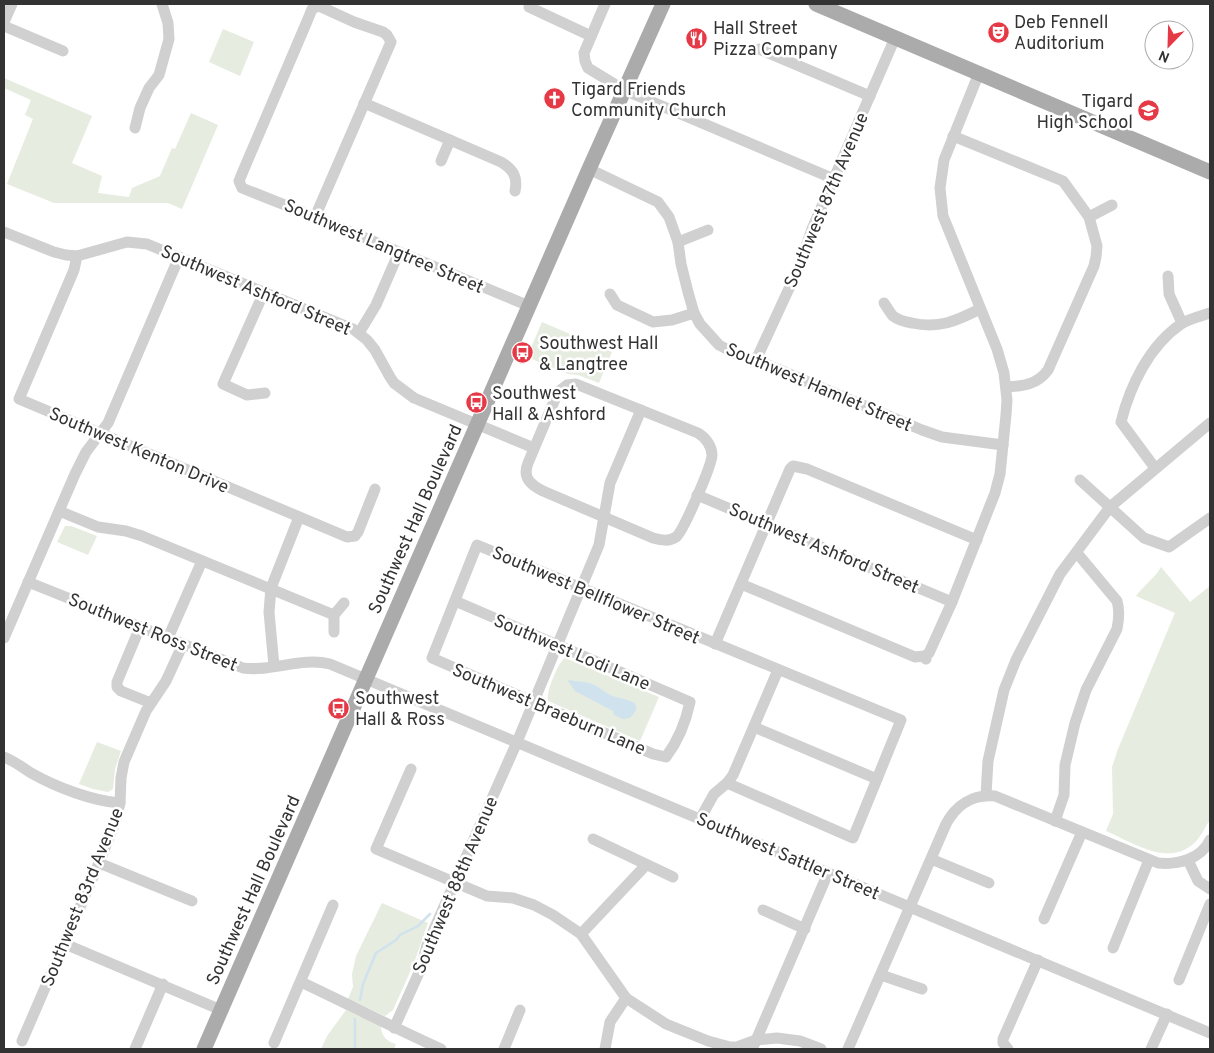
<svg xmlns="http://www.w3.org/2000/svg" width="1214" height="1053" viewBox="0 0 1214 1053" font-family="Overpass,sans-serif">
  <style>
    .green { fill: #e6ecdf }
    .water { fill: #cfe2ee }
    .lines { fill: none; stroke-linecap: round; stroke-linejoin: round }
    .stream { stroke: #cfe2ee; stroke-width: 2.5 }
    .minor { stroke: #d0d0d0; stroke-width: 11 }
    .major { stroke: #ababab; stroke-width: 15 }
    .labels { text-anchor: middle; stroke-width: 5; stroke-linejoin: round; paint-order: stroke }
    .poi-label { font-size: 18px; fill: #333; stroke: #fff; text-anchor: start }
    .street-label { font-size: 18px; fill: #333; stroke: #fff }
  </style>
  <rect width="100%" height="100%" fill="#fff"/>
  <g class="green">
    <polygon points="223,29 254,42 240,76 209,62"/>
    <polygon points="4,78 92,116 72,163 102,176 98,193 129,197 132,188 160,176 172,148 175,149 191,113 218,125 182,209 168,203 54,203 7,184 33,119 25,115 31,100 4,88"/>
    <polygon points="542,322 612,352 599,383 578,375 568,374 527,357"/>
    <polygon points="65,526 71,526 97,536 88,555 57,542"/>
    <path d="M1161 567 1190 602 1210 586V820C1204 828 1201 838 1192 845 1166 866 1132 842 1106 831L1113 814 1112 767 1118 749 1175 613 1136 596C1144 585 1155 578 1161 567Z"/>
    <path d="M565 658 659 697 640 741 548 701C545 694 558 662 565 658Z"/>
    <polygon points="97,742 121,751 115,769 113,789 108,792 93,789 79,784"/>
    <polygon points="382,903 428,923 414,963 393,1010 385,1016 348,999 353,987 352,974 356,956"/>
    <path d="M346 1010 381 1026C381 1036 387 1042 396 1044L394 1049H321L327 1036Z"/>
  </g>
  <path class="water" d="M569 680C576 682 582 681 589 683 597 685 603 691 610 695 620 700 649 699 630 718L623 719 614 715 613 711 575 691 568 681Z"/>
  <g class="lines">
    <g class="stream">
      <polyline points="360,1000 363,984 376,953 396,940 400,935 418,926 430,914"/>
      <polyline points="355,1049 355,1019"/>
    </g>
    <g class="minor">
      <polyline points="605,4 584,53 585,61 588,68 624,90 834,179"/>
      <polyline points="529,7 591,36"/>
      <polyline points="4,22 12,4"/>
      <polyline points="4,26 63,51"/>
      <polyline points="759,49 870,96"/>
      <path d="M364 103 501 162C513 169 518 177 515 191"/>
      <polyline points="135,128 140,108 149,88 159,75 169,39 168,23 162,4"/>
      <path d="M953 136 1063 181 1089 217 1097 246 1096 257 1094 266 1048 370C1037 385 1023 386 1006 387"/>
      <polyline points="441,161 450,140"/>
      <polyline points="589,169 658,202 669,217 678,242 681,264 688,292 694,313 700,324 719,345 736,354 756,360 922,430 942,437 1003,445"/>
      <polyline points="315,217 391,42 387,35 383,32 354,22 319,6 312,9 308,19 241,176 239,181 242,188 315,217 529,306"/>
      <polyline points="1089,217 1112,205"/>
      <polyline points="4,232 54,252 66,255 77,256 127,242 147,244 353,329 367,340 375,350 390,377 394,383 414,398 534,448"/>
      <polyline points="678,242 708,230"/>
      <polyline points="77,256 74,270 19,399 347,537 355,536 358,532 375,489"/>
      <polyline points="1168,276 1169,294 1182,323"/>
      <polyline points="264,292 223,384 247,395 265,393"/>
      <polyline points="610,294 617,305 653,322 672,320 694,313"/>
      <path d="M884 303C887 307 890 313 893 316 898 320 906 322 912 323 939 329 956 321 980 309"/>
      <polyline points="359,333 376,305 399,252"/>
      <polyline points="756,360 798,269 812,229 895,38"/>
      <path d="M576 384 698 433C705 437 712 446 712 455 712 465 683 532 676 537 669 542 661 540 653 538L543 491C531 485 522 478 528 463L558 392 567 385Z"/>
      <path d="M1155 468 1121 422C1130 386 1149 346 1181 324 1189 319 1201 316 1210 313"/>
      <polyline points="1080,480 1144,538 1169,547 1210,518"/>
      <polyline points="697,495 952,602"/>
      <polyline points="59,511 98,527 126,531 142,536 334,615"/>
      <path d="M28 582 243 668C272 672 301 657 330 664L1210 1033"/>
      <polyline points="741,584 915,657 925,656"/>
      <path d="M455 601 690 702C686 721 678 741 666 757L653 754 432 658 477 545 901 720 853 838 727 783"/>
      <polyline points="140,627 117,682 117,687 121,691 151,703"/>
      <polyline points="334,632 334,615 344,603"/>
      <polyline points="4,638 75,474 86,452 108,423 179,257"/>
      <polyline points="168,638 202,561"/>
      <polyline points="715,644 790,469 793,466 807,469 977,540"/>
      <polyline points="926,659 925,656 929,653 952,602 995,493 1000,474 1006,415 1007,400 1004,373 997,349 943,216 940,188 944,160 979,73"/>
      <polyline points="274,666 269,612 271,588 299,517"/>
      <polyline points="754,727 877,779"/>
      <path d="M4 757C14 761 22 767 31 773 56 787 92 801 120 803"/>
      <polyline points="411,769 376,849 487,896 513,898 534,905 553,915 581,934 626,998 666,1024 708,1041 730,1047 737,1047 756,1040 777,1038 800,1041 821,1049"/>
      <polyline points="986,795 988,761 1004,690 1016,660 1060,574 1110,507 1210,423"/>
      <polyline points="700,819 714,794 727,783 733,775 778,670"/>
      <path d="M1055 821 1064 795 1065 765 1075 723 1086 690 1117 629C1119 619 1120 611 1117 601L1077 553"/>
      <polyline points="593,839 673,877"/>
      <polyline points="931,859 989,883"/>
      <polyline points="1188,860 1198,881 1210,889"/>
      <polyline points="99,863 192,901"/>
      <polyline points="763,910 805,929"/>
      <polyline points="1044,919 1082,832"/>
      <polyline points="581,934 646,865"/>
      <polyline points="65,944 221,1010"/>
      <polyline points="1113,948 1149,860"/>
      <polyline points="881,975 922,989"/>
      <polyline points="1179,980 1210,904"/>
      <path d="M301 982C348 1004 394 1028 441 1049"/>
      <polyline points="394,1028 421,968 427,945 517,742 599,545 610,483 641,410"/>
      <polyline points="22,1041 99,863 116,820 120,803 121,778 124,762 146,711 166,681 183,644"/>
      <polyline points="274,1043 333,905"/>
      <polyline points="754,1045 828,873"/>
      <polyline points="135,1049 163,984"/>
      <polyline points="504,1049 520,1010"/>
      <polyline points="605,1049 610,1022 626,998"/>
      <path d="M848 1049 946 824C956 805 973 794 995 796L1158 863C1178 865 1201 859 1210 840"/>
      <polyline points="1008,1049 1003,1043 1003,1039 1038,960"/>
      <polyline points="1151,1049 1167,1014"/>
    </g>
    <g class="major">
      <polyline points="816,4 1210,172"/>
      <polyline points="204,1049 589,169 663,4"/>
    </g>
  </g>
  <defs>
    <symbol id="theatre-disc" viewBox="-11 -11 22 22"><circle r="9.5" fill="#e63946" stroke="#fff"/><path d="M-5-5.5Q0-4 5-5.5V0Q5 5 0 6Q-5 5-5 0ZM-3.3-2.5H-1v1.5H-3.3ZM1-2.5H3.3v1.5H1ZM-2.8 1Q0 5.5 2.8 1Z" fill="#fff"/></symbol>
    <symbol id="restaurant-disc" viewBox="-11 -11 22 22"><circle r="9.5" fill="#e63946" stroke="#fff"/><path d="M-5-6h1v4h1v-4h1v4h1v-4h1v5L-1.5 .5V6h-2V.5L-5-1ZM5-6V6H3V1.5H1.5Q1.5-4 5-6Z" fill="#fff"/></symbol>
    <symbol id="church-disc" viewBox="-11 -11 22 22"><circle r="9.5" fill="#e63946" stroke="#fff"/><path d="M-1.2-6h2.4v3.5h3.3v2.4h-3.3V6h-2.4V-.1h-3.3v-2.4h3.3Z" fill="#fff"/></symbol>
    <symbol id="school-disc" viewBox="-11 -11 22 22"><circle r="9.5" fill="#e63946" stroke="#fff"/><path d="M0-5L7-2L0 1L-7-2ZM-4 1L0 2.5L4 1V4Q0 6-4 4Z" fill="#fff"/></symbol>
    <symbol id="bus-disc" viewBox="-11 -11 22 22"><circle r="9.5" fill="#e63946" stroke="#fff"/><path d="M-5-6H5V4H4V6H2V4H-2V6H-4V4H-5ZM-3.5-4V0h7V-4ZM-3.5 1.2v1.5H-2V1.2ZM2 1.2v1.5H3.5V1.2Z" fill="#fff"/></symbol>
  </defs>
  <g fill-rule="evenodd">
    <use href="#theatre-disc" x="986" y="20" width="25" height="25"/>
    <use href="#restaurant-disc" x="684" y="26" width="25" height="25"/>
    <use href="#church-disc" x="542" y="86" width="25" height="25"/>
    <use href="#school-disc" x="1136" y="98" width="25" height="25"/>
    <use href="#bus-disc" x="510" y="340" width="25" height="25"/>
    <use href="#bus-disc" x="464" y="390" width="25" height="25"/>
    <use href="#bus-disc" x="326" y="696" width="25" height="25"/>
  </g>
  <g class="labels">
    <g class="poi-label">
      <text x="1014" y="28">Deb Fennell<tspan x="1014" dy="21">Auditorium</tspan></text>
      <text x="713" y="34">Hall Street<tspan x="713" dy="21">Pizza Company</tspan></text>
      <text x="571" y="95">Tigard Friends<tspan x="571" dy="21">Community Church</tspan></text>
      <text x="1133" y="107" text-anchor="end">Tigard<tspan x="1133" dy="21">High School</tspan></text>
      <text x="539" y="349">Southwest Hall<tspan x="539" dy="21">&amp; Langtree</tspan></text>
      <text x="492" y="399">Southwest<tspan x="492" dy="21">Hall &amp; Ashford</tspan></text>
      <text x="355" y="704">Southwest<tspan x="355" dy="21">Hall &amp; Ross</tspan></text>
    </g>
    <g class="street-label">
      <text transform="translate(826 200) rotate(-67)" y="6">Southwest 87th Avenue</text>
      <text transform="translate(384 246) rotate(23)" y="6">Southwest Langtree Street</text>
      <text transform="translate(256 290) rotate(23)" y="6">Southwest Ashford Street</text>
      <text transform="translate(819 387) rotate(23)" y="6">Southwest Hamlet Street</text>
      <text transform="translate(139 450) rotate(23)" y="6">Southwest Kenton Drive</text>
      <text transform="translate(415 519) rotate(-66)" y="6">Southwest Hall Boulevard</text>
      <text transform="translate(824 548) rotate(23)" y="6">Southwest Ashford Street</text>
      <text transform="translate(596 595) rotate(23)" y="6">Southwest Bellflower Street</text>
      <text transform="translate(153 632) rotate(22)" y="6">Southwest Ross Street</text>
      <text transform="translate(572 652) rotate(23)" y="6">Southwest Lodi Lane</text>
      <text transform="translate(549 709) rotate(23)" y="6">Southwest Braeburn Lane</text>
      <text transform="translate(788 856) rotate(23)" y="6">Southwest Sattler Street</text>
      <text transform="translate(455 885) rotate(-67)" y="6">Southwest 88th Avenue</text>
      <text transform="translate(253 890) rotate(-66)" y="6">Southwest Hall Boulevard</text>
      <text transform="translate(82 897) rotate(-68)" y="6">Southwest 83rd Avenue</text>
    </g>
  </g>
  <rect width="1214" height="1053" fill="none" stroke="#333333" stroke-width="10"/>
  <g transform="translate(1169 45) rotate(203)"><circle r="24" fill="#ffffff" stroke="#adadad"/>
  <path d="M0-4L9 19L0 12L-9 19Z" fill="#e63946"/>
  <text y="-8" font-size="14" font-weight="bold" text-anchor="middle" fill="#333333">N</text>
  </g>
</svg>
